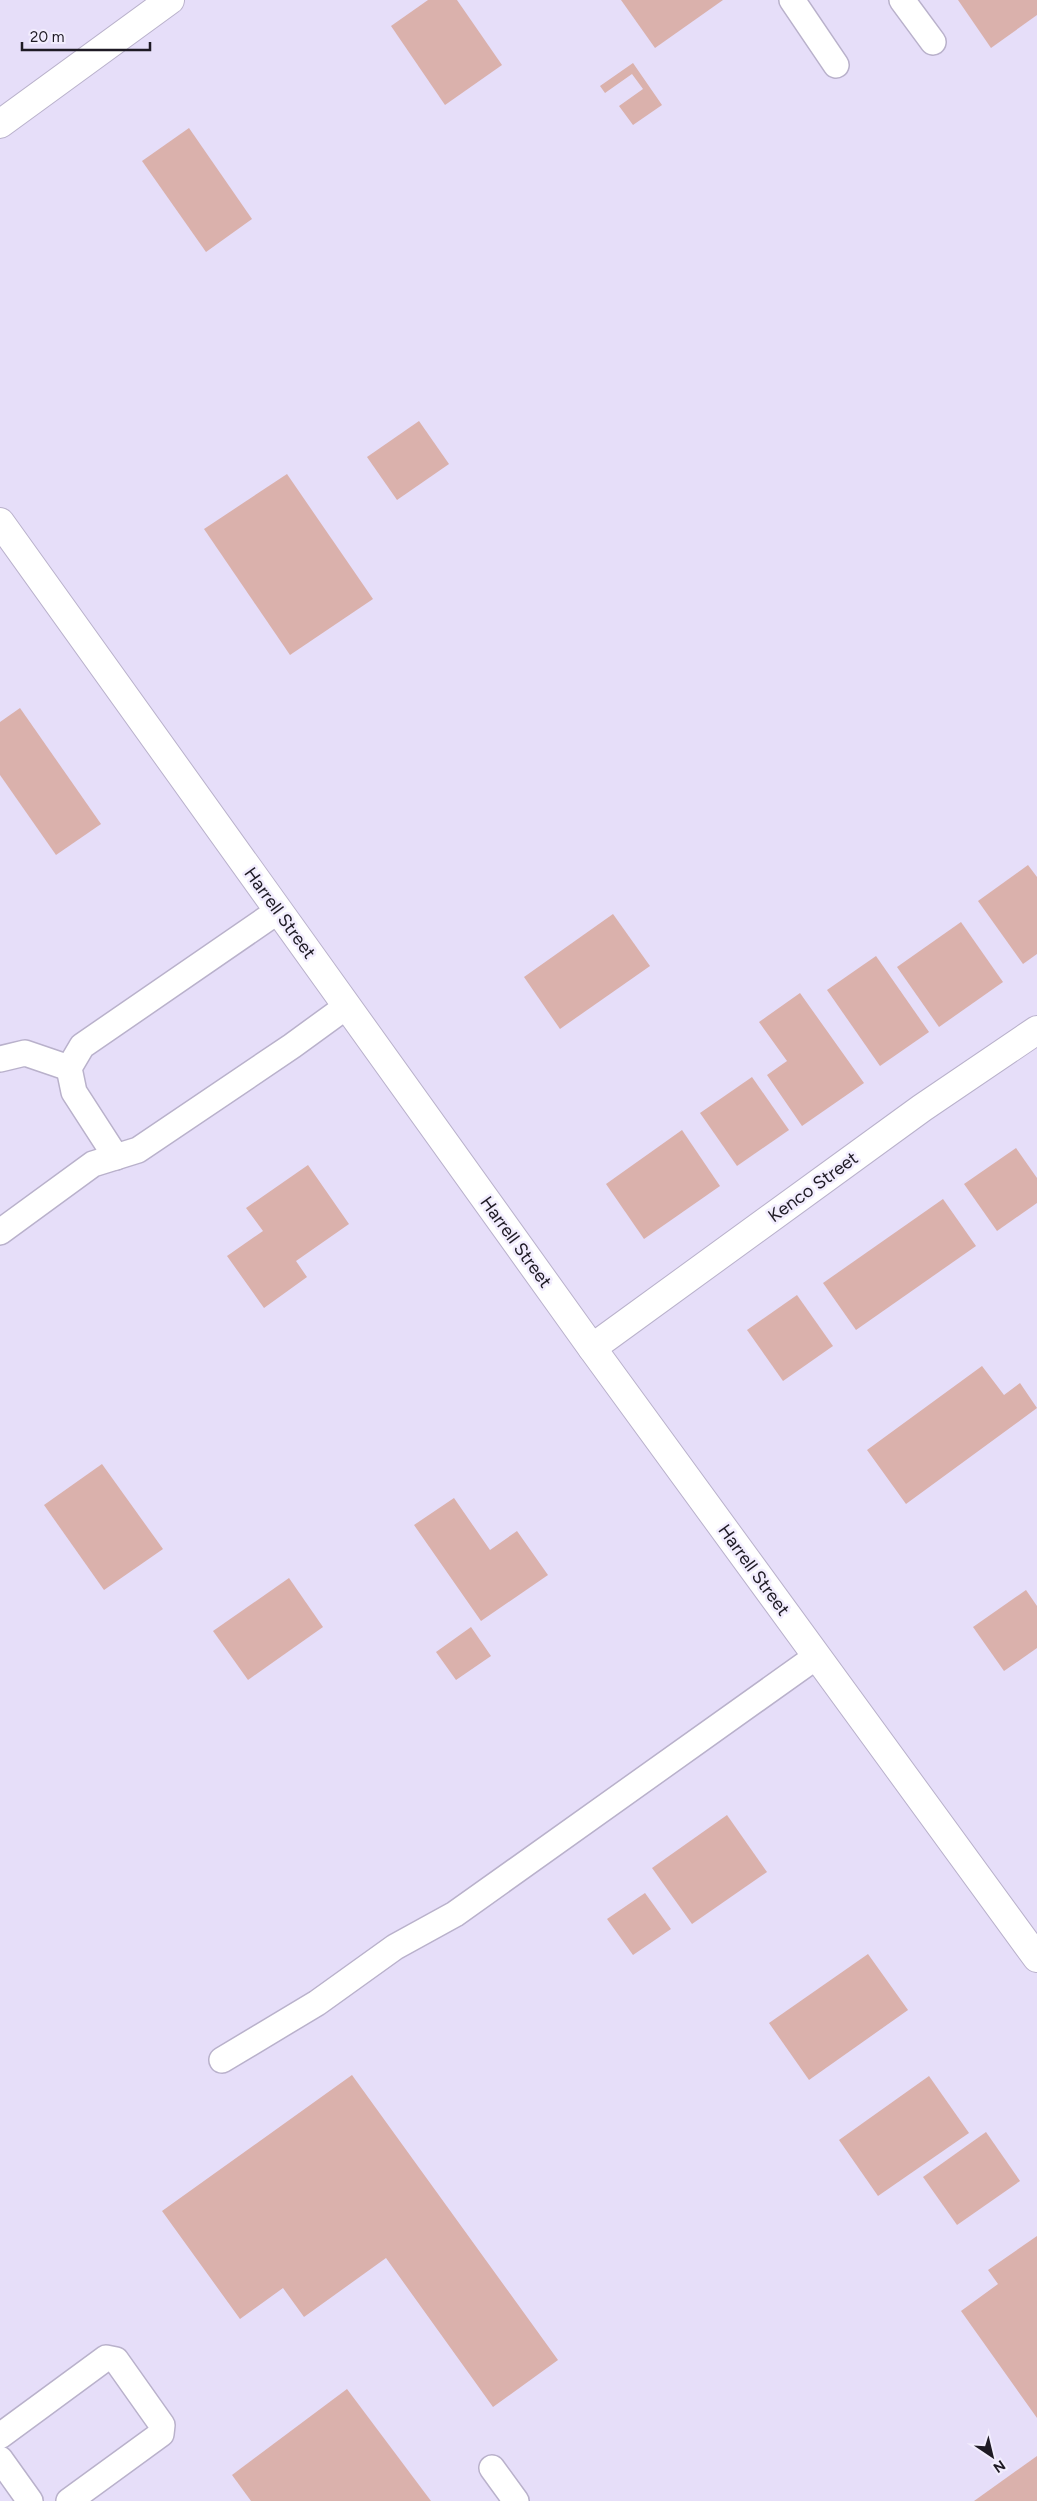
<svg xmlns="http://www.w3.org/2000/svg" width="1037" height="2501" viewBox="0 0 1037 2501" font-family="Figtree,sans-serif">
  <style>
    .building { fill: #dab1ac }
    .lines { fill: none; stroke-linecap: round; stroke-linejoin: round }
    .service-casing { stroke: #b9b1cb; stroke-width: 28 }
    .minor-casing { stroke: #b9b1cb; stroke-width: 30 }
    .tertiary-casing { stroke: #b9b1cb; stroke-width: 30 }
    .service { stroke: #fff; stroke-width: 25 }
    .minor { stroke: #fff; stroke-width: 28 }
    .tertiary { stroke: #fff; stroke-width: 28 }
    .labels { text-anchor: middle; stroke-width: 5; stroke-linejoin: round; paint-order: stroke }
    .street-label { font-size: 18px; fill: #1e1a24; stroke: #f2edfe }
  </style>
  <rect width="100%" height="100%" fill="#e6def9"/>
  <g class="building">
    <polygon points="428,0 457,0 502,65 445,105 391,26"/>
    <polygon points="621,0 723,0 655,48"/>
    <polygon points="958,0 1037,0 1037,15 991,48"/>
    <polygon points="633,63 662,105 633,125 619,106 643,89 632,74 605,93 600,86"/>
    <polygon points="189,128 252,219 206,252 142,161"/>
    <polygon points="419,421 449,464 397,500 367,457"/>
    <polygon points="287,474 373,599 290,655 204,529"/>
    <polygon points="20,708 101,824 56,855 0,775 0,722"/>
    <polygon points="1028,865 1037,877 1037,954 1023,964 978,901"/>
    <polygon points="613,914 650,966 560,1029 524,977"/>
    <polygon points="961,922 1003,982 939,1027 897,967"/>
    <polygon points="876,956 929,1032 880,1066 827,990"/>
    <polygon points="800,993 864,1083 802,1126 767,1075 787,1061 759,1022"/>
    <polygon points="752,1077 789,1130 737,1166 700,1113"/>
    <polygon points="682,1130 720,1186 644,1239 606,1184"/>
    <polygon points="1016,1148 1037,1178 1037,1203 997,1231 964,1184"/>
    <polygon points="308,1165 349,1224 296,1261 307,1277 264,1308 227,1256 263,1231 246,1208"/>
    <polygon points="943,1199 976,1246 856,1330 823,1283"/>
    <polygon points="797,1295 833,1346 783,1381 747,1330"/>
    <polygon points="982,1366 1004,1395 1020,1383 1037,1408 906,1504 867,1450"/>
    <polygon points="102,1464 163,1549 104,1590 44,1505"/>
    <polygon points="454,1498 490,1550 517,1531 548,1575 481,1621 414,1525"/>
    <polygon points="289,1578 323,1627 248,1680 213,1631"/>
    <polygon points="1026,1590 1037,1606 1037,1648 1004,1671 973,1627"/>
    <polygon points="471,1627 491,1656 456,1680 436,1652"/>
    <polygon points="727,1815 767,1872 692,1924 652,1868"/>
    <polygon points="645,1893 671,1929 633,1955 607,1919"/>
    <polygon points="868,1954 908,2010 809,2080 769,2023"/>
    <polygon points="352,2075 558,2360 493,2407 386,2258 304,2317 283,2288 240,2319 162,2211"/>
    <polygon points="929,2076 969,2133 878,2196 839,2140"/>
    <polygon points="986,2132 1020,2181 957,2225 923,2177"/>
    <polygon points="1037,2236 1037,2418 961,2311 998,2284 988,2270"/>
    <polygon points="347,2389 431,2501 251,2501 232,2475"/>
    <polygon points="1037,2456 1037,2501 974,2501"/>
  </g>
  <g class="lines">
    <defs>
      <g id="service">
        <polyline points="792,0 836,65"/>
        <polyline points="902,0 933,42"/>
        <polyline points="0,1059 25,1053 69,1068"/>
        <polyline points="116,1157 74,1092 69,1068 82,1046 278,911"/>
        <polyline points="0,1232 93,1164 138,1150 292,1046 347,1006"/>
        <polyline points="222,2060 317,2003 395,1947 455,1914 817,1656"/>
        <polyline points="0,2436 106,2358 116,2360 162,2425 161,2434 69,2501"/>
        <polyline points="0,2459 30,2501"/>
        <polyline points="492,2468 516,2501"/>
      </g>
      <g id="minor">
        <polyline points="0,522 592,1348 1037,1958"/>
        <polyline points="592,1348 922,1108 1037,1030"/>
      </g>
      <polyline id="tertiary" points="0,124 170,0"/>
    </defs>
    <use href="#service" class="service-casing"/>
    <use href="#minor" class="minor-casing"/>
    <use href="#tertiary" class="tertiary-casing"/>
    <use href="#service" class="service"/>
    <use href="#minor" class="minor"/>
    <use href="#tertiary" class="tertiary"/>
  </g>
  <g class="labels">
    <g class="street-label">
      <text transform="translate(280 913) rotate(54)" y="6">Harrell Street</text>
      <text transform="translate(813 1187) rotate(-36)" y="6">Kenco Street</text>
      <text transform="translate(516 1242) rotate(54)" y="6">Harrell Street</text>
      <text transform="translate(754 1570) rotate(54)" y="6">Harrell Street</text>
    </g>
  </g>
  <g transform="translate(992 2456) rotate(145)" stroke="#f2edfe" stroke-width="4" paint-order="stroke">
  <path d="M0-4L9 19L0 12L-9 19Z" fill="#1e1a24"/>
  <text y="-8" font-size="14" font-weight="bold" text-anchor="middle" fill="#1e1a24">N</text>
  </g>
  <path d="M22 42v8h128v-8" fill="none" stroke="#1e1a24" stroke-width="2.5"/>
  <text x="30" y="42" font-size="15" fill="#1e1a24" stroke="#f2edfe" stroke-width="4" paint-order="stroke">20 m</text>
</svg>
